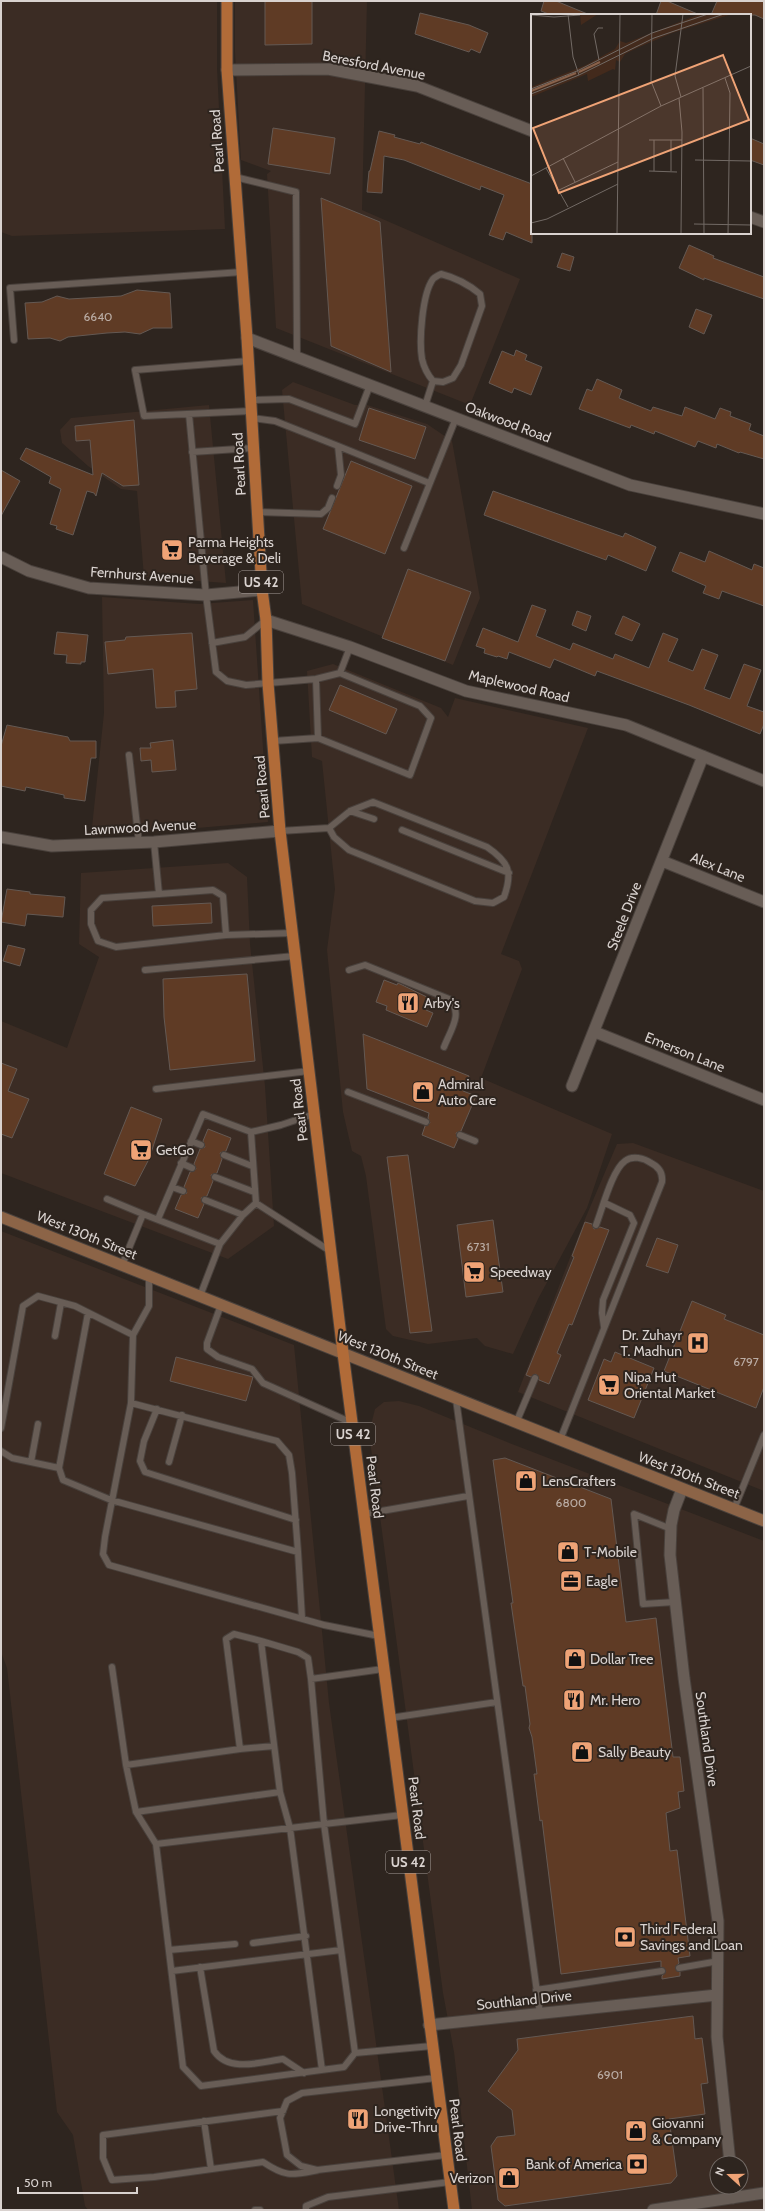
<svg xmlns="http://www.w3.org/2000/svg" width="765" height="2211" font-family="Cabin,sans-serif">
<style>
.built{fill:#3b2c24;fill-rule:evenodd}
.building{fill:#5f3b25;stroke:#645953}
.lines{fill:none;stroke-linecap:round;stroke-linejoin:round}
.service-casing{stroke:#49413c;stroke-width:8}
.minor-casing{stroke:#49413c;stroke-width:13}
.secondary-casing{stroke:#49413c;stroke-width:13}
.primary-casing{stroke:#49413c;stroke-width:13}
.service{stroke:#685d56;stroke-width:6}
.minor{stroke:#685d56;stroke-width:11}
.secondary{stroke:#8c6447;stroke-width:11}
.primary{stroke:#b16b38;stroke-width:11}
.labels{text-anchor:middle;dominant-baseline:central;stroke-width:4;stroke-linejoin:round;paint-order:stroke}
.number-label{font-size:12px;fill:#baaca4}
.shield{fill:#2e251f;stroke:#a69e9a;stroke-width:1}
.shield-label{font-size:13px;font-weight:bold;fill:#d9d2cf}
.street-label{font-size:14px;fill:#d9d2cf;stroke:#2e251f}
.poi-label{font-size:14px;fill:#d9d2cf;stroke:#2e251f;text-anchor:start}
.inset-river{fill:none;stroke:#89624b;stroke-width:2}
.inset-road{fill:none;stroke:#726a65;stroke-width:1}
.view{fill:#efa376;fill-opacity:0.15;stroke:#efa376;stroke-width:2}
.inset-edge{fill:none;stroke:#d9d2cf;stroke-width:2}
</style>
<rect width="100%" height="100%" fill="#2e251f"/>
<path class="built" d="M 1,1 L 217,1 L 217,68 L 225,229 L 12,236 L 1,232 Z
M 235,1 L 367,1 L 362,210 L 520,279 L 470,405 L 276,328 L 267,174 L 271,171 L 241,160 L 235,52 Z
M 293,382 L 355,405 L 367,405 L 427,424 L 452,441 L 480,598 L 453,665 L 302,604 L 282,390 Z
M 209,405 L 226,583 L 144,577 L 137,491 L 121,489 L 88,466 L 62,443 L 60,430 L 71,418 Z
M 102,597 L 199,604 L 253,600 L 268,822 L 91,837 L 104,713 Z
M 333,664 L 441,708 L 448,717 L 455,698 L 588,728 L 501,954 L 519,961 L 522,969 L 481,1078 L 612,1134 L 587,1208 L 538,1299 L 513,1354 L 485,1346 L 477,1338 L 428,1344 L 393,1336 L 386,1329 L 366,1176 L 361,1156 L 352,1151 L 343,1112 L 327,950 L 335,889 L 322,761 L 312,757 L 307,671 Z
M 228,863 L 247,877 L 250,944 L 265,1086 L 274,1226 L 228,1259 L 1,1173 L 1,1021 L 67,1048 L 99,957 L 79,944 L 81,873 Z
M 633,1143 L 764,1191 L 764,1491 L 518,1392 L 585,1219 L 617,1144 Z
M 1,1231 L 294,1345 L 329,1703 L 399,2210 L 88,2210 L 85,2206 L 73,2135 L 57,2112 L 7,1668 L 1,1652 Z
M 399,1401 L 419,1406 L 507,1442 L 764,1541 L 764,2210 L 472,2210 L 454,2052 L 443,1993 L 369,1433 L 375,1409 L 384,1402 ZM 717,2163 L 741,2163 L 741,2187 L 717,2187 Z"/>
<path class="building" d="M 265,1 L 312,1 L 312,44 L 265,45 Z
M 544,1 L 556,1 L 590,15 L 551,15 L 541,11 Z
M 661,1 L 667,1 L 700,15 L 656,15 Z
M 717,1 L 764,1 L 764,19 L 755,15 L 711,15 Z
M 420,13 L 469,25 L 488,33 L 480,53 L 471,49 L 469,52 L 415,34 Z
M 273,128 L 335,138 L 330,174 L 268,164 Z
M 379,131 L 395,135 L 394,137 L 420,144 L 421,142 L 532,184 L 532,243 L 506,232 L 503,240 L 489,235 L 504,195 L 481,186 L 480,190 L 404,160 L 384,156 L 382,193 L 367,192 L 369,171 L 370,171 Z
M 750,138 L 764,144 L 764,165 L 750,160 Z
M 321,198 L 380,222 L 391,372 L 331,346 Z
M 689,245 L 714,256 L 713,258 L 764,277 L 764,299 L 704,278 L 704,280 L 679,268 Z
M 562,253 L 574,257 L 570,271 L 557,267 Z
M 137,290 L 170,293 L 172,328 L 153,328 L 140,334 L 125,332 L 107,333 L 68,337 L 60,341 L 50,338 L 28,339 L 25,303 L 42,302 L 57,296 L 69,299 L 121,296 Z
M 696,309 L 712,315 L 704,334 L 689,327 Z
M 516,350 L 527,355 L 525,360 L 542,367 L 531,395 L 514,388 L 512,393 L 489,383 L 502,351 L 514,356 Z
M 597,379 L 622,390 L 619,398 L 651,411 L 653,407 L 682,416 L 685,407 L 715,419 L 720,408 L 731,412 L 730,416 L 751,424 L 749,430 L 764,436 L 764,459 L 740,452 L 739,453 L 717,444 L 716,448 L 698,441 L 695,447 L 655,431 L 654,434 L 631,425 L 630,428 L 579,409 L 587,389 L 592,391 Z
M 369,408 L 426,427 L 415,459 L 359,440 Z
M 134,420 L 139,485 L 123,486 L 102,473 L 96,496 L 94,493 L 87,491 L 73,535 L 56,529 L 57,526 L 50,524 L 61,489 L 49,483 L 51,477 L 20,459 L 26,448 L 93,475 L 90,440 L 76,441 L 75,426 Z
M 351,461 L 412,486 L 385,554 L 323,529 Z
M 1,470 L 20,481 L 1,516 Z
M 493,491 L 623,537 L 625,533 L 656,547 L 646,571 L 608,555 L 606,560 L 484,515 Z
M 709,551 L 752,570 L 754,564 L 764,568 L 764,606 L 722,591 L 719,599 L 703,593 L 706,586 L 672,571 L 680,552 L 705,562 Z
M 408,569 L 471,592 L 445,661 L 382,638 Z
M 532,605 L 546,610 L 536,636 L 570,650 L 573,643 L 613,659 L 615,654 L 649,668 L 663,633 L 678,639 L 668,661 L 693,671 L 702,649 L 718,655 L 704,689 L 730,699 L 744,664 L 761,670 L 747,706 L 764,712 L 764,724 L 760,734 L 689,705 L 597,671 L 595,676 L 554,659 L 550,668 L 509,652 L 507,659 L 498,656 L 497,657 L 484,653 L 485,649 L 476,646 L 483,628 L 518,642 Z
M 577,611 L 591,616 L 586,631 L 572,625 Z
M 623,616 L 640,624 L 632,641 L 615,634 Z
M 57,632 L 88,635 L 85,662 L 81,662 L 81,664 L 66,663 L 67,655 L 54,654 Z
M 192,633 L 197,689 L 175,691 L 176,707 L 156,708 L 153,669 L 108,674 L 105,642 L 125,640 L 126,637 Z
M 340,685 L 397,709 L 386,734 L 329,710 Z
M 7,725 L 68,737 L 70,741 L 96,741 L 96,758 L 91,758 L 85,801 L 64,798 L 64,795 L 26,787 L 25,791 L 1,786 L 1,746 Z
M 173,740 L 176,770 L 152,772 L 151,760 L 141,761 L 140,748 L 151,748 L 150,743 Z
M 7,889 L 30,892 L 30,894 L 65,897 L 63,917 L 27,914 L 25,926 L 1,922 Z
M 211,903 L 212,923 L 153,926 L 152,906 Z
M 8,945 L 25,949 L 20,966 L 3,961 Z
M 247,974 L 255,1061 L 170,1070 L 164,1017 L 163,979 Z
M 384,980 L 397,985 L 398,983 L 431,999 L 426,1010 L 433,1013 L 427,1027 L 386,1010 L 387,1006 L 376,1002 Z
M 363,1034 L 469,1076 L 463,1091 L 476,1096 L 461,1131 L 456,1133 L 458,1139 L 454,1148 L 422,1135 L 425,1126 L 430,1123 L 428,1118 L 429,1113 L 367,1089 Z
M 1,1063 L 17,1069 L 8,1091 L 29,1099 L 12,1138 L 1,1134 Z
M 131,1107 L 162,1119 L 149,1159 L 135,1186 L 104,1174 Z
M 208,1129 L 231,1138 L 226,1151 L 220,1153 L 222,1159 L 217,1173 L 211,1175 L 213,1181 L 207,1196 L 201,1198 L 204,1204 L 198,1218 L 175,1209 L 181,1195 L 187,1193 L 184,1187 L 190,1172 L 196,1169 L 194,1164 L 200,1149 L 205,1147 L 203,1141 Z
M 408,1155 L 432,1331 L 410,1333 L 387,1157 Z
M 493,1220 L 503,1292 L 466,1297 L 457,1225 Z
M 585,1222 L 592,1224 L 594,1229 L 600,1227 L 609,1230 L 572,1325 L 569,1324 L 557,1353 L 561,1355 L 549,1384 L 539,1380 L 536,1374 L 531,1377 L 526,1375 L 574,1257 L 572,1256 Z
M 657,1238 L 678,1245 L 668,1273 L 646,1266 Z
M 692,1301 L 726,1315 L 724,1319 L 764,1335 L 764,1387 L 756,1408 L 664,1371 Z
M 615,1352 L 654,1368 L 634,1418 L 588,1400 L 604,1359 L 611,1362 Z
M 176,1357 L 253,1377 L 246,1401 L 170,1381 Z
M 505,1458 L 611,1499 L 626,1622 L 656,1618 L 673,1757 L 680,1757 L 684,1791 L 678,1792 L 680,1808 L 666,1813 L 670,1851 L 677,1850 L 690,1956 L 678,1958 L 679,1963 L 675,1968 L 680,1972 L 680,1976 L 662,1979 L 662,1976 L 666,1971 L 661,1967 L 661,1961 L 561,1974 L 542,1820 L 540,1821 L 534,1774 L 537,1774 L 532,1737 L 529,1728 L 530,1724 L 525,1686 L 523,1686 L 511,1603 L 513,1603 L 493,1460 Z
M 693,2016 L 695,2039 L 702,2038 L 708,2083 L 701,2084 L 705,2114 L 669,2119 L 677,2176 L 671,2183 L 505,2206 L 498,2200 L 491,2146 L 497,2137 L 515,2135 L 512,2110 L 488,2091 L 518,2050 L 517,2039 Z"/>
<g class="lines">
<g class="service-casing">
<path id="service" d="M 235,177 L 296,192 L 297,357
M 441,274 C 457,278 468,284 480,294 L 482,306 L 461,365 L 453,378 L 443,382 L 433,381 C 427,374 424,368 422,359 C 419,341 422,294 433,279 C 435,277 439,275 441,274 Z
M 14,340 L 10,288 L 242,272
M 249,361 L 135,370 L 144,416 L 251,411
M 251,400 L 289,399 L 355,424 L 370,385
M 425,406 L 433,381
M 189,414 L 206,595 L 216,672 L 227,681 L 246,685 L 316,679 L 340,673 L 420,706 L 431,718 L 410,775 L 318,738 L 273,741
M 252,418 L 275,421 L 338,446 L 341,475 L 337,486
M 338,446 L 429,483
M 192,452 L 253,448
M 257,512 L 321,514 L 328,508 L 332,498
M 404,548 L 456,418
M 212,643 L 245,637 L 266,620
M 340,673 L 350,647
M 316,679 L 318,738
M 129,755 L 139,843
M 350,811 L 374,819
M 402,830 L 509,873
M 280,831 L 329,828 L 350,811 L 373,802 L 487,847 C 509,862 513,872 504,897 L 493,903 L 475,901 L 349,850 L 334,837 L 329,828
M 154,842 L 159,894 L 213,890 L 223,896 L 226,935 L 293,933
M 159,894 L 102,898 L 91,910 L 91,924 L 98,941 L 116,947 L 226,935
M 145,970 L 295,956
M 349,970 L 365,965 L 449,999 C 464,1013 450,1031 444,1047
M 156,1089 L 309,1071
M 348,1092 L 426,1122
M 314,1114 L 281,1125 L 251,1132 L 256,1203 L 330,1251
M 460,1135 L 475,1141
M 191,1141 L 201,1145
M 224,1155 L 252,1166
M 181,1163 L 192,1168
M 215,1177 L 254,1192
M 172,1187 L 183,1191
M 107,1199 L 143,1214
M 205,1200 L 243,1215
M 158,1219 L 203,1114 L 251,1132
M 220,1244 L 243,1215 L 256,1203
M 122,1265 L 143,1214 L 220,1244 L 200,1296
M 149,1276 L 149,1306 L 133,1335 L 131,1403 L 105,1537 L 103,1554 L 109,1565 L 324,1625 L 379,1636
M 221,1305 L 207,1343 L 207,1349 L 218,1357 L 252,1369 L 263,1383 L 352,1423
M 88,1313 L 59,1468 L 63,1480 L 111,1500 L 298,1552 L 302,1618
M 604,1327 L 602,1313 L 603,1300 L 634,1223 L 630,1215 L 605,1203
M 55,1336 L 61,1303
M 456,1399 L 540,2014
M 131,1403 L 277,1441 L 289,1455 L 292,1473 L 298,1552
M 157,1409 L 144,1441 L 140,1461 L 145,1472 L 296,1520
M 516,1423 L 535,1378
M 1,1428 L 23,1306 L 38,1296 L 75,1306 L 133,1335
M 560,1440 L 662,1182 C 663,1173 659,1167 651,1163 C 644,1158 632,1155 625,1161 C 612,1170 602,1210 596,1225
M 1,1451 L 12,1458 L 59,1468
M 31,1462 L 38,1424
M 169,1462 L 182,1415
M 734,1509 L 764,1435
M 364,1514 L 468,1496
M 671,1529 L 634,1514 L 643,1604 L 675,1602
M 261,1641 L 298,1652 L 308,1658 L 311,1679
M 112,1667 L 126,1765
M 390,1718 L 497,1702
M 240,1749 L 274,1746
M 280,1792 L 136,1812 L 126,1765 L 240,1749 L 226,1639 L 234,1634 L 261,1641 L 280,1792 L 290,1828 L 322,2070
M 136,1812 L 156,1844
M 402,1815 L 324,1824 L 355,2053 L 432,2046
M 253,1943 L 306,1936
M 169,1950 L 235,1944
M 200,1967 L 214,2051 C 229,2073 261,2062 283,2059 L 304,2073
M 679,1968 L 719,1961
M 172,1971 L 341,1950
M 536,1990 L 662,1971
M 355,2053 L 344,2067 L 201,2086 L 183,2067 L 156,1844 L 324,1824 L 311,1679 L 383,1669
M 436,2078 L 302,2093 L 287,2101 L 280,2118 L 287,2155 L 301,2166 L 317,2170 L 446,2155
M 283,2111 L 103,2135 L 103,2158 L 112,2180 L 154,2177 L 263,2162 C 287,2178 292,2175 319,2170
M 204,2121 L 211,2169
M 255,2210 L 260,2210
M 306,2210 L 306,2206 L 328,2197 L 450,2182"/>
</g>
<g class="minor-casing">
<path id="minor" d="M 227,70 L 328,69 L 417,86 L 532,131
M 750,217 L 764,222
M 247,338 L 630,485 L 764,514
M 1,557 L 29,571 L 89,588 L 206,595 L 262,590
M 266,620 L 350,647 L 466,691 L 626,725 L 764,781
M 1,837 L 52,846 L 154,842 L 280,831
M 662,861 L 764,902
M 595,1032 L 764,1100
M 572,1086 L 703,756
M 682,1489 L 674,1510 L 671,1525 L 670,1555 L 684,1678 L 718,1921 L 717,2037 L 730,2163
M 429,2025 L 717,1995
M 732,2187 L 733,2198
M 653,2210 L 764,2193"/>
</g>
<g class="secondary-casing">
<path id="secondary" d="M 1,1217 L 764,1521"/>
</g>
<g class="primary-casing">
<path id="primary" d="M 227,1 L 227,70 L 247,338 L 262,590 L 266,620 L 268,683 L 280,831 L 343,1353 L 454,2210"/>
</g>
<use href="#service" class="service"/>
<use href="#minor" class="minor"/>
<use href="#secondary" class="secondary"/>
<use href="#primary" class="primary"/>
</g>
<defs>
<g id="supermarket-square" transform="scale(1.15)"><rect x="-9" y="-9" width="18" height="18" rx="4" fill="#efa376" stroke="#2e251f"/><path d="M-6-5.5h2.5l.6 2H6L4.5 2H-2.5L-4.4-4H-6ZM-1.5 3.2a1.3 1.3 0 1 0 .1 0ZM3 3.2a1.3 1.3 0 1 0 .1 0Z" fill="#111"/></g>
<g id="restaurant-square" transform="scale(1.15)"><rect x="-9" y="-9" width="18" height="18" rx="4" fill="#efa376" stroke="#2e251f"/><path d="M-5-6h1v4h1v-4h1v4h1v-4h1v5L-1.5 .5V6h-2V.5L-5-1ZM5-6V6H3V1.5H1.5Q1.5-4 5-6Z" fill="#111"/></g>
<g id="shop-square" transform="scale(1.15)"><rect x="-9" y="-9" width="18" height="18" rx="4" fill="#efa376" stroke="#2e251f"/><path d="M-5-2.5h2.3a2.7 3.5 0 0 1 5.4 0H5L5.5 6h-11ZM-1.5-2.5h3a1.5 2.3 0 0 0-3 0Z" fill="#111"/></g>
<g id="hospital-square" transform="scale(1.15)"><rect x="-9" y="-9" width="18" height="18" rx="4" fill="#efa376" stroke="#2e251f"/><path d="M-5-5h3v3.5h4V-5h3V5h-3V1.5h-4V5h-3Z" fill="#111"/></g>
<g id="office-square" transform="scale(1.15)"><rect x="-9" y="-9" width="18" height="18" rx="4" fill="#efa376" stroke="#2e251f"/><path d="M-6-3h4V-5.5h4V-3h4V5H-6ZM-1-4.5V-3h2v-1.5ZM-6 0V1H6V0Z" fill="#111"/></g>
<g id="bank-square" transform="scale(1.15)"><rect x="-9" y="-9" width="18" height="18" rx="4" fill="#efa376" stroke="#2e251f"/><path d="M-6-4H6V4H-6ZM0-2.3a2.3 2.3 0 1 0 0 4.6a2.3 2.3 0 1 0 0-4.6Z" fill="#111"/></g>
</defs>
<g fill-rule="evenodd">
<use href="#supermarket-square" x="172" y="550"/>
<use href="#restaurant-square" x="408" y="1003"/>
<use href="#shop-square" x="423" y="1092"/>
<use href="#supermarket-square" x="141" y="1150"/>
<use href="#supermarket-square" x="474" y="1272"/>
<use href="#hospital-square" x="698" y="1343"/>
<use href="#supermarket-square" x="609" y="1385"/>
<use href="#shop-square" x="526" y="1481"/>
<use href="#shop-square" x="568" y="1552"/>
<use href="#office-square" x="571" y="1581"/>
<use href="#shop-square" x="575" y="1659"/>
<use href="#restaurant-square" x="574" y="1700"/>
<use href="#shop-square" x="582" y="1752"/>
<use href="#bank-square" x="625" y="1937"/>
<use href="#restaurant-square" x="358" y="2119"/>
<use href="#shop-square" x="636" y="2131"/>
<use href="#bank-square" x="637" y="2164"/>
<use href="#shop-square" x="509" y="2178"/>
</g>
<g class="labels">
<g class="number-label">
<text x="98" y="316">6640</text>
<text x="478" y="1246">6731</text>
<text x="746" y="1361">6797</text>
<text x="571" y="1502">6800</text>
<text x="610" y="2074">6901</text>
</g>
<g class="shield">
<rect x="239" y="571" width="44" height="22" rx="3"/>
<rect x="331" y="1423" width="44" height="22" rx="3"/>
<rect x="386" y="1851" width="44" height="22" rx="3"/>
</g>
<g class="shield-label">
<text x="261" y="582">US 42</text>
<text x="353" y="1434">US 42</text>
<text x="408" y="1862">US 42</text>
</g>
<g class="street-label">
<text transform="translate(374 65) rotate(11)">Beresford Avenue</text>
<text transform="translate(217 141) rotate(-94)">Pearl Road</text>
<text transform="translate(508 422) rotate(21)">Oakwood Road</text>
<text transform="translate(239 464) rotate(-93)">Pearl Road</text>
<text transform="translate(142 575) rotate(4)">Fernhurst Avenue</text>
<text transform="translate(519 686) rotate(13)">Maplewood Road</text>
<text transform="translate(262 787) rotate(-95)">Pearl Road</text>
<text transform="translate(140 827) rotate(-3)">Lawnwood Avenue</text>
<text transform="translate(718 867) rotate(22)">Alex Lane</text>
<text transform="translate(624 916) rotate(-69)">Steele Drive</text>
<text transform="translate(685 1052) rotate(22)">Emerson Lane</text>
<text transform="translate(299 1110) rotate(-97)">Pearl Road</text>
<text transform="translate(87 1235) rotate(22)">West 130th Street</text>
<text transform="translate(388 1355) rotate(22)">West 130th Street</text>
<text transform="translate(689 1475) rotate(21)">West 130th Street</text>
<text transform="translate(375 1487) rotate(83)">Pearl Road</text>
<text transform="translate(707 1739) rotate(82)">Southland Drive</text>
<text transform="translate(417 1808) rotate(83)">Pearl Road</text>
<text transform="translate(524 2000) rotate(-6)">Southland Drive</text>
<text transform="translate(458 2130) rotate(83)">Pearl Road</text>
</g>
<g class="poi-label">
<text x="188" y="542">Parma Heights<tspan x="188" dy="16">Beverage &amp; Deli</tspan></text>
<text x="424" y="1003">Arby's</text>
<text x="438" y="1084">Admiral<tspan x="438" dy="16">Auto Care</tspan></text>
<text x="156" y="1150">GetGo</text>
<text x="490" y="1272">Speedway</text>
<text x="682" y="1335" text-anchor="end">Dr. Zuhayr<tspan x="682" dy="16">T. Madhun</tspan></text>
<text x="624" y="1377">Nipa Hut<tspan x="624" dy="16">Oriental Market</tspan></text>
<text x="542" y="1481">LensCrafters</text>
<text x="584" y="1552">T-Mobile</text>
<text x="586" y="1581">Eagle</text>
<text x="590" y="1659">Dollar Tree</text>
<text x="590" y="1700">Mr. Hero</text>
<text x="598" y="1752">Sally Beauty</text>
<text x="640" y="1929">Third Federal<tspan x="640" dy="16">Savings and Loan</tspan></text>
<text x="374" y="2111">Longetivity<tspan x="374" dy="16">Drive-Thru</tspan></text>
<text x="652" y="2123">Giovanni<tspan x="652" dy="16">&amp; Company</tspan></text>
<text x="622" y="2164" text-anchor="end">Bank of America</text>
<text x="494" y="2178" text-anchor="end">Verizon</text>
</g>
</g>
<g transform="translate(531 14)">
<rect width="220" height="220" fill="#2e251f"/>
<path d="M 49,0 L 67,0 L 50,11 ZM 169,0 L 201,0 L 141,19 L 106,34 L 94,40 L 89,48 L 85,46 L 84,56 L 82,55 L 57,67 L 56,60 L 0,83 L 0,73 L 55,51 L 84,35 L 89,27 L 95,29 Z" fill="#432a1c"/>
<path class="inset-river" d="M 48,58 L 69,48M 0,77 L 45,59"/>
<path class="inset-road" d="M 37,0 L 42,43 L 48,61M 121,0 L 120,67 L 130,92M 0,1 L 23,3 L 49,1M 68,46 L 63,20 L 67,14 L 72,14M 194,64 L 199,79 L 197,220M 172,74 L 173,220M 0,75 L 46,57 L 121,19 L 177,0M 0,80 L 48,61 L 123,24 L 193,0M 150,83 L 144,62 L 152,0M 148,84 L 151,118 L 150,220M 118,126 L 151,126M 32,144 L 44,168M 164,146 L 220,147M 15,154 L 37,193M 118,157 L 146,158M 123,157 L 123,126M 140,157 L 140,126M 0,162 L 130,92 L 220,52M 28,176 L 87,148M 0,209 L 16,205 L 87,170M 163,210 L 220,211M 86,220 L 89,0"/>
<path class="view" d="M 192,41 L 218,106 L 28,179 L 2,114 Z"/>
<rect width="220" height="220" class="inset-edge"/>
</g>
<rect width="765" height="2211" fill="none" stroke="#d9d2cf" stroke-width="4"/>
<g transform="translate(729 2175) rotate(291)"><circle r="19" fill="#2e251f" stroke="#726a65"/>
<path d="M0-3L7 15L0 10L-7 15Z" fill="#efa376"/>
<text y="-6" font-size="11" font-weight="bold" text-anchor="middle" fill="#d9d2cf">N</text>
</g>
<path d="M18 2187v6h119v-6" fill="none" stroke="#d9d2cf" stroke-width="2"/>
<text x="24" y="2187" font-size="12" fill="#d9d2cf" stroke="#2e251f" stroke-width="3" paint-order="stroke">50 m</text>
</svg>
